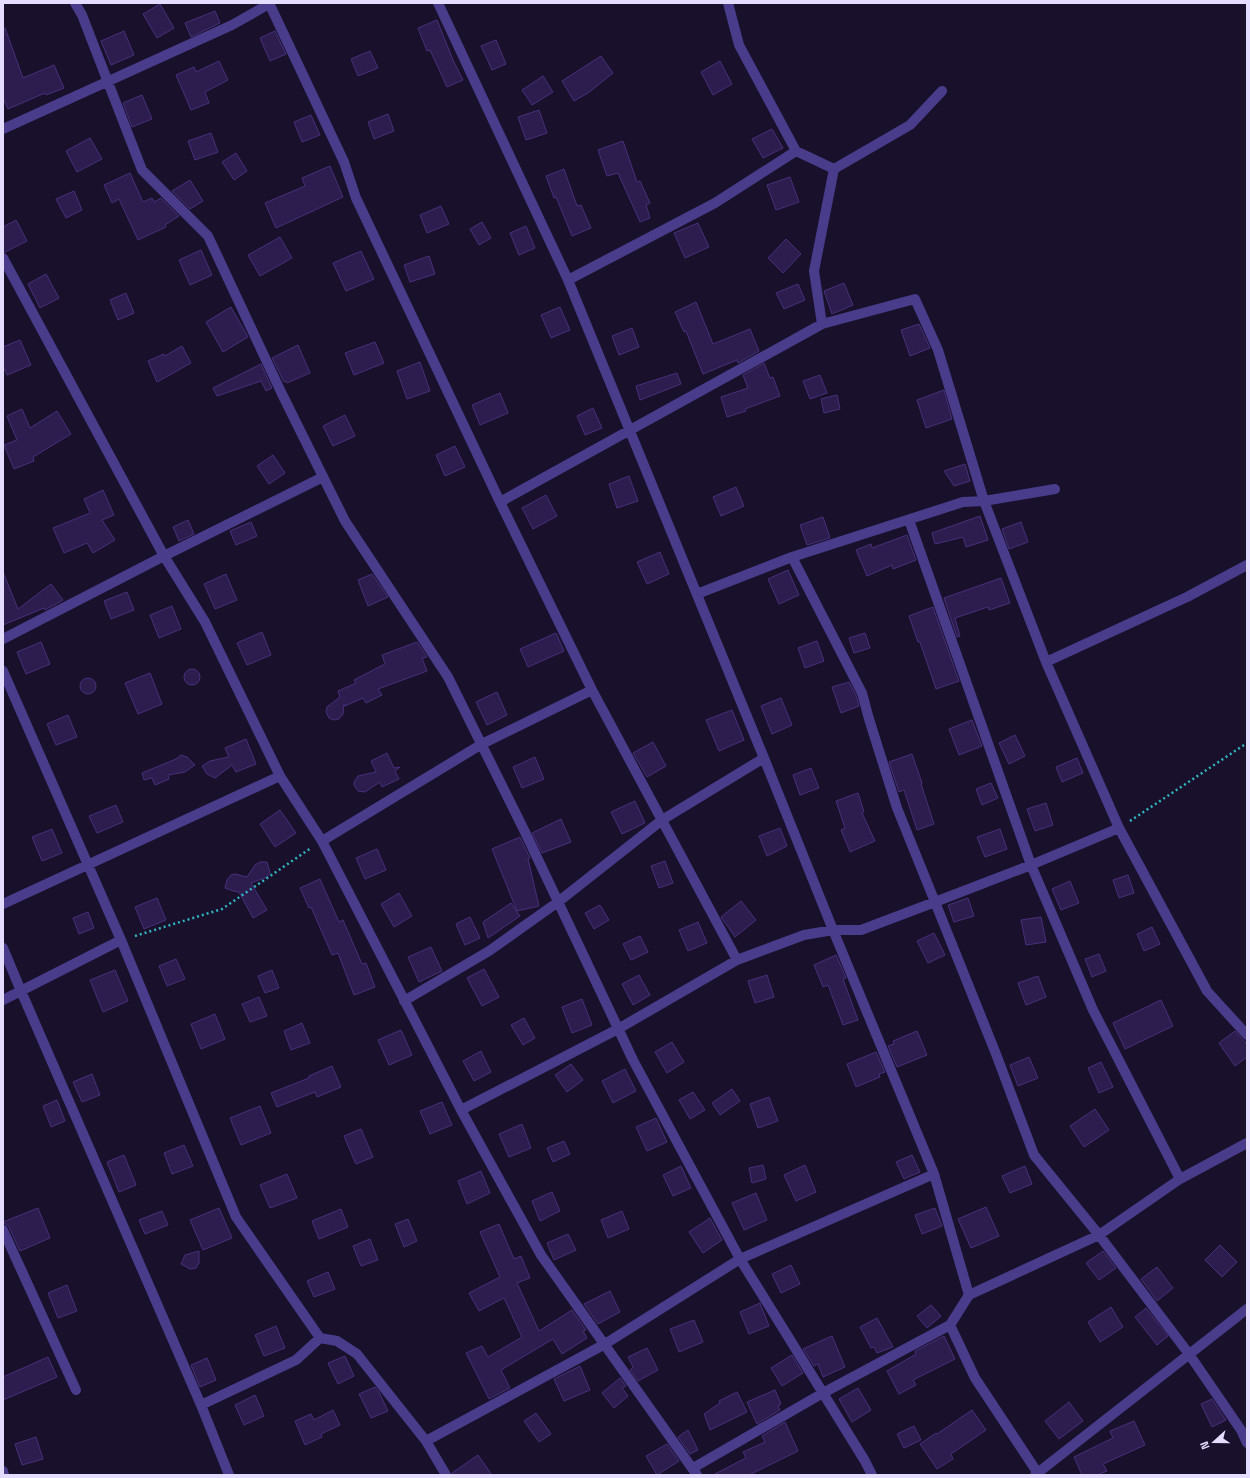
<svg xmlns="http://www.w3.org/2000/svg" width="1250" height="1478" font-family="'Space Grotesk',sans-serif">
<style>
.building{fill:#2d1d4e;stroke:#472f7a}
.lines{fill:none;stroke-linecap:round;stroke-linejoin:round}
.path{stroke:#30b6c0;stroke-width:2.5;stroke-dasharray:2 3;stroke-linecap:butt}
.minor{stroke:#493c8b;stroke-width:10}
</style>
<rect width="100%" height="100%" fill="#19112c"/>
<path class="building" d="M 160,4 L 174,28 L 157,38 L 143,14 Z
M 215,11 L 220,23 L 191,37 L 185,23 Z
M 437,20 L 453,60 L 463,80 L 447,87 L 430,50 L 427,51 L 418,28 Z
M 3,28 L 5,28 L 23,78 L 54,65 L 64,88 L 46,95 L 45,93 L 8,109 L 3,98 Z
M 124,31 L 134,55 L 111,65 L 101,41 Z
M 275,31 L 286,54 L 270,61 L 260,38 Z
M 496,40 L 506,64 L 492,70 L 481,46 Z
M 370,51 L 378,68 L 358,76 L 351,59 Z
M 601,56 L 613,73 L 588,93 L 574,101 L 562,81 Z
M 219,61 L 228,80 L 205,92 L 209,103 L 191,110 L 176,75 L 194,67 L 196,72 Z
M 720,61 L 732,84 L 713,95 L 701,72 Z
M 543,76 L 553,92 L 532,105 L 522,90 Z
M 142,95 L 152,119 L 132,127 L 123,103 Z
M 539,110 L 547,133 L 526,140 L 518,117 Z
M 388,114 L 394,131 L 374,139 L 368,122 Z
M 311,115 L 320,135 L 302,142 L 294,122 Z
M 772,129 L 783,148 L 763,158 L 752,139 Z
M 211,133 L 218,152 L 195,160 L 188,141 Z
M 90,138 L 102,159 L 77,172 L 66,151 Z
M 623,141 L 637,182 L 640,181 L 650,203 L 646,205 L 650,218 L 640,222 L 618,173 L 607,176 L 598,150 Z
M 236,153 L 247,171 L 234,180 L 222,162 Z
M 330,166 L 343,197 L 276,228 L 265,203 L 305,186 L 302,178 Z
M 564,169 L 577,206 L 581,205 L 591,228 L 572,236 L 556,197 L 554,198 L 546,176 Z
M 130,173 L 143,202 L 152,198 L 154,202 L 161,198 L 179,216 L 165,225 L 166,227 L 138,240 L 119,199 L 112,203 L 104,185 Z
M 790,177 L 799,202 L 776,210 L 767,185 Z
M 190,180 L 203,201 L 190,209 L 172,191 Z
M 74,191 L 82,210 L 66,218 L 56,199 Z
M 441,206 L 449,224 L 427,233 L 420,215 Z
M 16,220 L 27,241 L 5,252 L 3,252 L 3,227 Z
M 482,222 L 491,238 L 479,245 L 470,229 Z
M 698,223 L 709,247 L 685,258 L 674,233 Z
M 526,226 L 535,248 L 519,255 L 510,233 Z
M 280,237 L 292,258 L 260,276 L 248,255 Z
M 786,239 L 801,254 L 783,273 L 768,258 Z
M 201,250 L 212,275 L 190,285 L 179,260 Z
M 361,251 L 374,279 L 346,291 L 333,263 Z
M 429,256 L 435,274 L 410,282 L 404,265 Z
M 46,274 L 59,298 L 40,308 L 28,284 Z
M 844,283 L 853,305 L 832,314 L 824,291 Z
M 798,284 L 805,300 L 784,309 L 776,293 Z
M 126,293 L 134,313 L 118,320 L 110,300 Z
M 696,302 L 713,344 L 750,329 L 759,351 L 738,363 L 737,360 L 703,374 L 686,331 L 684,332 L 675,312 Z
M 231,307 L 248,337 L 223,352 L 206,322 Z
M 560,307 L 570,330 L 551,338 L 541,315 Z
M 919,324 L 930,348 L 910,356 L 901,330 Z
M 632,328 L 639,347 L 619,355 L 612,336 Z
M 20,340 L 31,365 L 7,375 L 3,366 L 3,347 Z
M 375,342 L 384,363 L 354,375 L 345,353 Z
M 298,345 L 310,373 L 287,383 L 286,381 L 284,382 L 272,358 Z
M 182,346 L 191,363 L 157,382 L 148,361 L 164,354 L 165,356 Z
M 420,362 L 430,391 L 407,399 L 397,371 Z
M 764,363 L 770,378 L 773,377 L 780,396 L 745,409 L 746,411 L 727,417 L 721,397 L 748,388 L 743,375 Z
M 261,364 L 272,388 L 266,391 L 261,381 L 217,396 L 213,388 Z
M 677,373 L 681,384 L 640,400 L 636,386 Z
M 820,375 L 827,393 L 810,399 L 803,381 Z
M 944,390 L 952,419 L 926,428 L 917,400 Z
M 500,393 L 508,413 L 480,425 L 472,405 Z
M 837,395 L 840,409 L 824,413 L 821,399 Z
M 593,408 L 602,428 L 585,435 L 577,416 Z
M 22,409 L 30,428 L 57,411 L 71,434 L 33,457 L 34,461 L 14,469 L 4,445 L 17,440 L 7,416 Z
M 345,415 L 355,436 L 333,446 L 323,426 Z
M 455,446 L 465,467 L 445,476 L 436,455 Z
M 273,455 L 285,473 L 269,484 L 257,466 Z
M 965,464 L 970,481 L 954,486 L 944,471 Z
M 629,476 L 638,501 L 617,508 L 609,484 Z
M 736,487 L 744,506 L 721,516 L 713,497 Z
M 103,490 L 114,515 L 102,520 L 115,540 L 93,553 L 87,543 L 64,553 L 53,528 L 90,513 L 84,499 Z
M 546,495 L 557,516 L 533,529 L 522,508 Z
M 980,516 L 988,540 L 966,547 L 963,537 L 935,544 L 932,533 Z
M 823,517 L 830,538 L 807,545 L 800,525 Z
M 188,520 L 194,534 L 179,541 L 173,527 Z
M 251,522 L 257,536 L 236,545 L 230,531 Z
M 1021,522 L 1028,542 L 1009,549 L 1002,529 Z
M 907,535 L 916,560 L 893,569 L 892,565 L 867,576 L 856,550 L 871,544 L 872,548 Z
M 660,552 L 669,574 L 647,584 L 637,562 Z
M 788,570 L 799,595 L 779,604 L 768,579 Z
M 3,572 L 18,609 L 51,584 L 63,600 L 45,610 L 44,608 L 3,625 Z
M 226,574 L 237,600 L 215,609 L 204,584 Z
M 372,574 L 388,597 L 368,606 L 358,580 Z
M 1001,578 L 1010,603 L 989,610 L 988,607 L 955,618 L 960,636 L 957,637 L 944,598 Z
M 127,592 L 134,610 L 111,619 L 104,601 Z
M 172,606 L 181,629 L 159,638 L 150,615 Z
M 933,607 L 959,681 L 936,689 L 920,642 L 918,642 L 909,616 Z
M 262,632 L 271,655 L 247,665 L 237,643 Z
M 556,633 L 564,651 L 528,667 L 520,649 Z
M 865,633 L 870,648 L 854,653 L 849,638 Z
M 817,641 L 824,661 L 805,668 L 798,648 Z
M 41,642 L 50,664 L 26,674 L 17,652 Z
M 417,642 L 427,657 L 422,658 L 427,671 L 378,689 L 382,695 L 366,703 L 363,698 L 345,706 L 344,704 L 343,714 L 339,719 L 334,720 L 329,718 L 326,712 L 327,707 L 340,697 L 338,691 L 356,683 L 354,680 L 385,664 L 382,655 Z
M184 677a8 8 0 1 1 16 0a8 8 0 1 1-16 0Z
M 150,673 L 162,704 L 138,714 L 125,683 Z
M80 686a8 8 0 1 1 16 0a8 8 0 1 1-16 0Z
M 849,682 L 856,695 L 859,706 L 841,713 L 832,687 Z
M 497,692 L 507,715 L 487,725 L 476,702 Z
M 781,698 L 792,725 L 772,734 L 761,706 Z
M 732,710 L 744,740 L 719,751 L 706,720 Z
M 68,715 L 77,737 L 56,745 L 47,724 Z
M 972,720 L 982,746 L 959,755 L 949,729 Z
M 1015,735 L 1025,756 L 1009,764 L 999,743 Z
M 246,739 L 256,764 L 236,772 L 232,765 L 215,778 L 207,774 L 202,766 L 210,761 L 229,757 L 225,748 Z
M 653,742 L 666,766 L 647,777 L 633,753 Z
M 387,753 L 394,768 L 400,767 L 395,771 L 399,779 L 382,787 L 380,782 L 365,792 L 358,791 L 354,785 L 354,782 L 358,776 L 376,772 L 371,761 Z
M 912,754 L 922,783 L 921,784 L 934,824 L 917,830 L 904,790 L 899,792 L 889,762 Z
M 181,755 L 187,757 L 195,765 L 185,772 L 168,775 L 169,779 L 155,785 L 152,778 L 144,780 L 142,773 L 176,759 Z
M 535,757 L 544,779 L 522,788 L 513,767 Z
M 1077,758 L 1083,773 L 1062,782 L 1056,767 Z
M 811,768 L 819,788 L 800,795 L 793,775 Z
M 991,783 L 998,798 L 982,805 L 976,789 Z
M 858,793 L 864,812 L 862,813 L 875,841 L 850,852 L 841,830 L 845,828 L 836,801 Z
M 635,801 L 645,823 L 622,834 L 611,812 Z
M 1046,803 L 1053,825 L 1035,831 L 1027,809 Z
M 116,805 L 123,822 L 97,833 L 89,816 Z
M 280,810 L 296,833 L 275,847 L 260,824 Z
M 561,819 L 571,842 L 542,853 L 532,833 Z
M 780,828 L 787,846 L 767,856 L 759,836 Z
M 52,829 L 62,853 L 42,861 L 32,837 Z
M 1000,829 L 1007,849 L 985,857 L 977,837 Z
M 520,837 L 530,858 L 528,859 L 539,906 L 517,911 L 492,849 Z
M 377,849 L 386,870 L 365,879 L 356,858 Z
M 665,861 L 673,883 L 659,888 L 651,866 Z
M 260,862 L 267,862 L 270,873 L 267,877 L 251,883 L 267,910 L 253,918 L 239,892 L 233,891 L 225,888 L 227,880 L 231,875 L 235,874 L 247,877 L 255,865 Z
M 1128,875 L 1134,893 L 1119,898 L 1113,880 Z
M 320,879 L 339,922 L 343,920 L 362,964 L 366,963 L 375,987 L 354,995 L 338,953 L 332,955 L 311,907 L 309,908 L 300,888 Z
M 1070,881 L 1079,903 L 1061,910 L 1052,889 Z
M 399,893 L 412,916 L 394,927 L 381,904 Z
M 157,898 L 166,920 L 144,929 L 135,907 Z
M 968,898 L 974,916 L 954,922 L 948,905 Z
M 741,901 L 756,920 L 735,937 L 721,917 Z
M 511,903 L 520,916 L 488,938 L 483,922 Z
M 600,905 L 609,920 L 594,929 L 585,913 Z
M 88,912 L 94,928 L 79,934 L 73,918 Z
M 470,917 L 480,938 L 465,945 L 456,924 Z
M 1041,917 L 1046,942 L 1026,945 L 1021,920 Z
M 698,922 L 707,943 L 688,951 L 679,930 Z
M 1152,927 L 1160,944 L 1144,951 L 1137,934 Z
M 934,933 L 945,955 L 928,963 L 917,941 Z
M 640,936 L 648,952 L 631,960 L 623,944 Z
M 431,947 L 442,971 L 419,982 L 408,957 Z
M 1099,954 L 1106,971 L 1092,977 L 1085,959 Z
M 836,955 L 846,978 L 843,979 L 858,1020 L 843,1025 L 828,985 L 823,987 L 814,965 Z
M 176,959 L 185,979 L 167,986 L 159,966 Z
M 484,969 L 499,997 L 482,1006 L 467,978 Z
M 115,970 L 128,1001 L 103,1012 L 90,980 Z
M 272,970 L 279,988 L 265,993 L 258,976 Z
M 639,975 L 650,995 L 633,1005 L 622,984 Z
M 767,975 L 774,997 L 755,1003 L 748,981 Z
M 1038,976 L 1046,997 L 1026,1005 L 1018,983 Z
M 259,997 L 267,1016 L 250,1022 L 242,1004 Z
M 582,999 L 592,1025 L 572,1033 L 562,1007 Z
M 1161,1000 L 1173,1026 L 1125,1049 L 1113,1023 Z
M 215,1014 L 225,1039 L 201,1049 L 191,1024 Z
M 524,1018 L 535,1038 L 523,1045 L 511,1025 Z
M 302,1023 L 310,1043 L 291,1050 L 284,1031 Z
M 401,1030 L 412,1055 L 389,1065 L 378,1040 Z
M 917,1031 L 927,1055 L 897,1067 L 888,1046 L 894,1044 L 893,1041 Z
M 1235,1031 L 1247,1044 L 1247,1057 L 1235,1066 L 1219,1043 Z
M 672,1042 L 684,1062 L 667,1073 L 655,1052 Z
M 481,1051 L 491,1072 L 474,1081 L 463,1061 Z
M 876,1052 L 885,1072 L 879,1074 L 880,1077 L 856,1087 L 847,1064 Z
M 1029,1057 L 1038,1078 L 1018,1086 L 1010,1065 Z
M 1101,1062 L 1113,1087 L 1099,1093 L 1088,1068 Z
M 571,1064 L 583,1080 L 567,1092 L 555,1075 Z
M 332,1066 L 341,1087 L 317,1097 L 315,1092 L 277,1107 L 271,1093 L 309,1078 L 309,1076 Z
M 625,1069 L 636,1091 L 613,1103 L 602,1081 Z
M 92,1074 L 100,1095 L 82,1102 L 73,1082 Z
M 732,1089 L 740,1101 L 720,1115 L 712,1103 Z
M 693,1092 L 705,1110 L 690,1119 L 679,1100 Z
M 769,1097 L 778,1121 L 758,1128 L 750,1104 Z
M 57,1100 L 65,1121 L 51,1127 L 43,1106 Z
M 442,1102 L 452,1125 L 430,1134 L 420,1111 Z
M 260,1106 L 271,1133 L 241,1145 L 230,1118 Z
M 1095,1109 L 1109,1130 L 1084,1147 L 1070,1126 Z
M 656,1118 L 667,1142 L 647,1151 L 636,1127 Z
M 522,1124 L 531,1148 L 509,1157 L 499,1134 Z
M 361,1129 L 373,1157 L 356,1164 L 344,1136 Z
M 564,1141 L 570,1154 L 553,1162 L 547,1148 Z
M 184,1145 L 193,1166 L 172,1174 L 164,1153 Z
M 124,1155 L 136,1185 L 119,1192 L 107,1162 Z
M 912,1155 L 920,1172 L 904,1179 L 896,1162 Z
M 763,1165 L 766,1179 L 752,1183 L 749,1168 Z
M 805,1165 L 816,1192 L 796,1201 L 784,1175 Z
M 681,1166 L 691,1188 L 673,1196 L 663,1175 Z
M 1025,1166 L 1032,1184 L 1010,1193 L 1002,1176 Z
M 481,1171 L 490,1193 L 467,1204 L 458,1181 Z
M 287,1174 L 297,1198 L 270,1208 L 260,1185 Z
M 552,1192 L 560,1211 L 540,1221 L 532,1201 Z
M 756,1193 L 767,1220 L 744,1230 L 732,1203 Z
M 986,1207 L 999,1236 L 971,1248 L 958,1219 Z
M 38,1208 L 50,1238 L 20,1251 L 9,1227 L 3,1222 Z
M 219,1208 L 232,1238 L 203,1250 L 190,1220 Z
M 935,1208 L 942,1226 L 922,1234 L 915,1215 Z
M 341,1209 L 348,1227 L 319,1239 L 312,1221 Z
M 162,1211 L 168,1225 L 145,1234 L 139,1220 Z
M 622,1211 L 629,1229 L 608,1238 L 601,1220 Z
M 710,1218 L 722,1240 L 703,1253 L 689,1232 Z
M 408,1219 L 417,1241 L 404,1247 L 395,1224 Z
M 499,1224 L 514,1259 L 521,1256 L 530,1278 L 517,1283 L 539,1331 L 572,1310 L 586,1330 L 583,1331 L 587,1338 L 562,1354 L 553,1339 L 501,1370 L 510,1388 L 489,1399 L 466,1353 L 482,1346 L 488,1357 L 522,1337 L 504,1298 L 479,1311 L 469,1293 L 500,1277 L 480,1232 Z
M 568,1234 L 576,1250 L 554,1260 L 547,1243 Z
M 370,1239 L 378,1260 L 361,1266 L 353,1246 Z
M 1220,1245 L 1237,1262 L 1222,1277 L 1205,1260 Z
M 199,1251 L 199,1263 L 196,1268 L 190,1269 L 181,1264 L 185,1255 Z
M 1103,1251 L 1116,1268 L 1099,1280 L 1086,1263 Z
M 791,1265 L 800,1284 L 781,1293 L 772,1274 Z
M 1157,1267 L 1173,1288 L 1157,1301 L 1141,1279 Z
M 328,1272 L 335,1289 L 314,1297 L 307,1281 Z
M 67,1285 L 77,1311 L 58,1318 L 48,1293 Z
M 610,1291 L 620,1312 L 598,1324 L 584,1304 Z
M 760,1303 L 769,1326 L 749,1334 L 740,1312 Z
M 931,1305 L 941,1316 L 927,1328 L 917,1316 Z
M 1111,1307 L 1123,1327 L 1100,1342 L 1088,1322 Z
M 1146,1308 L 1168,1336 L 1157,1345 L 1135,1317 Z
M 877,1318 L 893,1347 L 877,1353 L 874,1347 L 871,1348 L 860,1327 Z
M 694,1320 L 703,1342 L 679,1352 L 670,1329 Z
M 276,1326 L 285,1348 L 264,1356 L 255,1335 Z
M 832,1336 L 845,1367 L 823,1377 L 818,1364 L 814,1366 L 803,1349 Z
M 944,1336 L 955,1359 L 913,1380 L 916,1385 L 899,1394 L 887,1371 L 916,1354 L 915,1351 Z
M 647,1348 L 658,1370 L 638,1381 L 630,1370 L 633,1367 L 628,1357 Z
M 792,1355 L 803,1373 L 782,1386 L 771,1368 Z
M 345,1356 L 354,1376 L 338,1384 L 328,1363 Z
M 48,1357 L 57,1377 L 3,1400 L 3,1377 Z
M 207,1358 L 216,1380 L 200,1387 L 191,1365 Z
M 580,1366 L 590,1390 L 564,1401 L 554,1379 Z
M 620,1378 L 626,1386 L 622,1388 L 628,1396 L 614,1408 L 602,1393 Z
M 375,1387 L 379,1392 L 388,1411 L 371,1418 L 359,1394 Z
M 858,1388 L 871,1410 L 852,1422 L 839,1399 Z
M 775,1390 L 781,1404 L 778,1406 L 780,1410 L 757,1424 L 747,1402 Z
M 737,1392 L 747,1412 L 710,1430 L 704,1414 L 720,1403 L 719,1401 Z
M 255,1395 L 264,1416 L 244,1425 L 235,1405 Z
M 1212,1399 L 1226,1420 L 1212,1427 L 1201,1404 Z
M 1069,1402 L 1083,1421 L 1059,1439 L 1045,1421 Z
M 333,1410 L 340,1425 L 321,1434 L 322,1437 L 305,1445 L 295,1421 L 311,1414 L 314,1420 Z
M 972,1410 L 986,1430 L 951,1454 L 953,1459 L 937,1469 L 920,1444 L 936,1433 L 937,1434 Z
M 536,1413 L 551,1434 L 539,1442 L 524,1421 Z
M 1134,1421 L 1145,1445 L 1103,1464 L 1107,1471 L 1097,1475 L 1082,1475 L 1074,1457 L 1113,1438 L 1110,1431 Z
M 785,1422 L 798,1451 L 749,1475 L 713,1475 L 746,1458 L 743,1452 L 765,1442 L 762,1436 Z
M 914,1426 L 921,1440 L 904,1448 L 897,1434 Z
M 688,1430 L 698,1450 L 690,1454 L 678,1437 Z
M 36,1437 L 43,1459 L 22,1465 L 15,1444 Z
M 667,1444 L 679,1461 L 657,1475 L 646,1456 Z
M 478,1455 L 492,1475 L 452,1475 L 452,1473 Z"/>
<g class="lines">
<path class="path" d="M 1130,821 L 1247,743
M 135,936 L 222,909 L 311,848"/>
<path class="minor" d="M 75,3 L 82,15 L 142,170 L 208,236 L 282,394 L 345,521 L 448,677 L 525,832 L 633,1060 L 740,1259 L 865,1461 L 872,1475
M 269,3 L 344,162 L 356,198 L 500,502 L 592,690 L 737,960
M 438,3 L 568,280 L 764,758 L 833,930 L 934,1174 L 969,1295
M 728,3 L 739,45 L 796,151 L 834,169
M 3,129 L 232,25 L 269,4
M 3,258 L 164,556 L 205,622 L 280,776 L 322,841 L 461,1110 L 541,1255 L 697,1475
M 568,280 L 715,203 L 796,151
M 822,324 L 814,271 L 834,169 L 910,125 L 942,91
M 500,502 L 822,324 L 915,299 L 938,350 L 984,501 L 1046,662 L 1119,828 L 1207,991 L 1247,1035
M 909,520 L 1031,865 L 1093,1010 L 1180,1179
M 792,557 L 862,693 L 869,719 L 897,808 L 935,902 L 1031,865 L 1119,828
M 697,594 L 792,557 L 963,502 L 984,501 L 1055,489
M 3,639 L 164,556 L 323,477
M 1046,662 L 1187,597 L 1247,565
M 3,671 L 121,940 L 236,1217 L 320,1338 L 337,1341 L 357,1354 L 426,1441 L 446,1475
M 322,841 L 482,744 L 592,690
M 3,904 L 280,776
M 3,948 L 21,991 L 201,1405 L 229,1475
M 3,1000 L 121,940
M 404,1001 L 489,951 L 558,902 L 662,820 L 764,758
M 461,1110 L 618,1029 L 737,960 L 804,935 L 833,930 L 861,930 L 935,902 L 996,1054 L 1034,1155 L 1099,1235 L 1189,1354 L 1241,1430 L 1247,1443
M 3,1230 L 76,1390
M 950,1325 L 975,1378 L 1039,1475
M 201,1405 L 296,1360 L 320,1338
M 426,1441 L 605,1344 L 740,1259 L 934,1174
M 693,1468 L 823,1393 L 950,1325 L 969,1295 L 1099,1235 L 1180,1179 L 1247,1143
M 3,1471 L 4,1475
M 1035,1475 L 1247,1309"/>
</g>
<rect width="1250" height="1478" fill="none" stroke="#e5ddff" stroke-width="8"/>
<g transform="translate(1214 1442) rotate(249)" stroke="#19112c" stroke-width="3" paint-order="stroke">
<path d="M0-3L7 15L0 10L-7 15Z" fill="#e5ddff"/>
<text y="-6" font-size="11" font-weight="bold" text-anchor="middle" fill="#e5ddff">N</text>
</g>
</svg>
